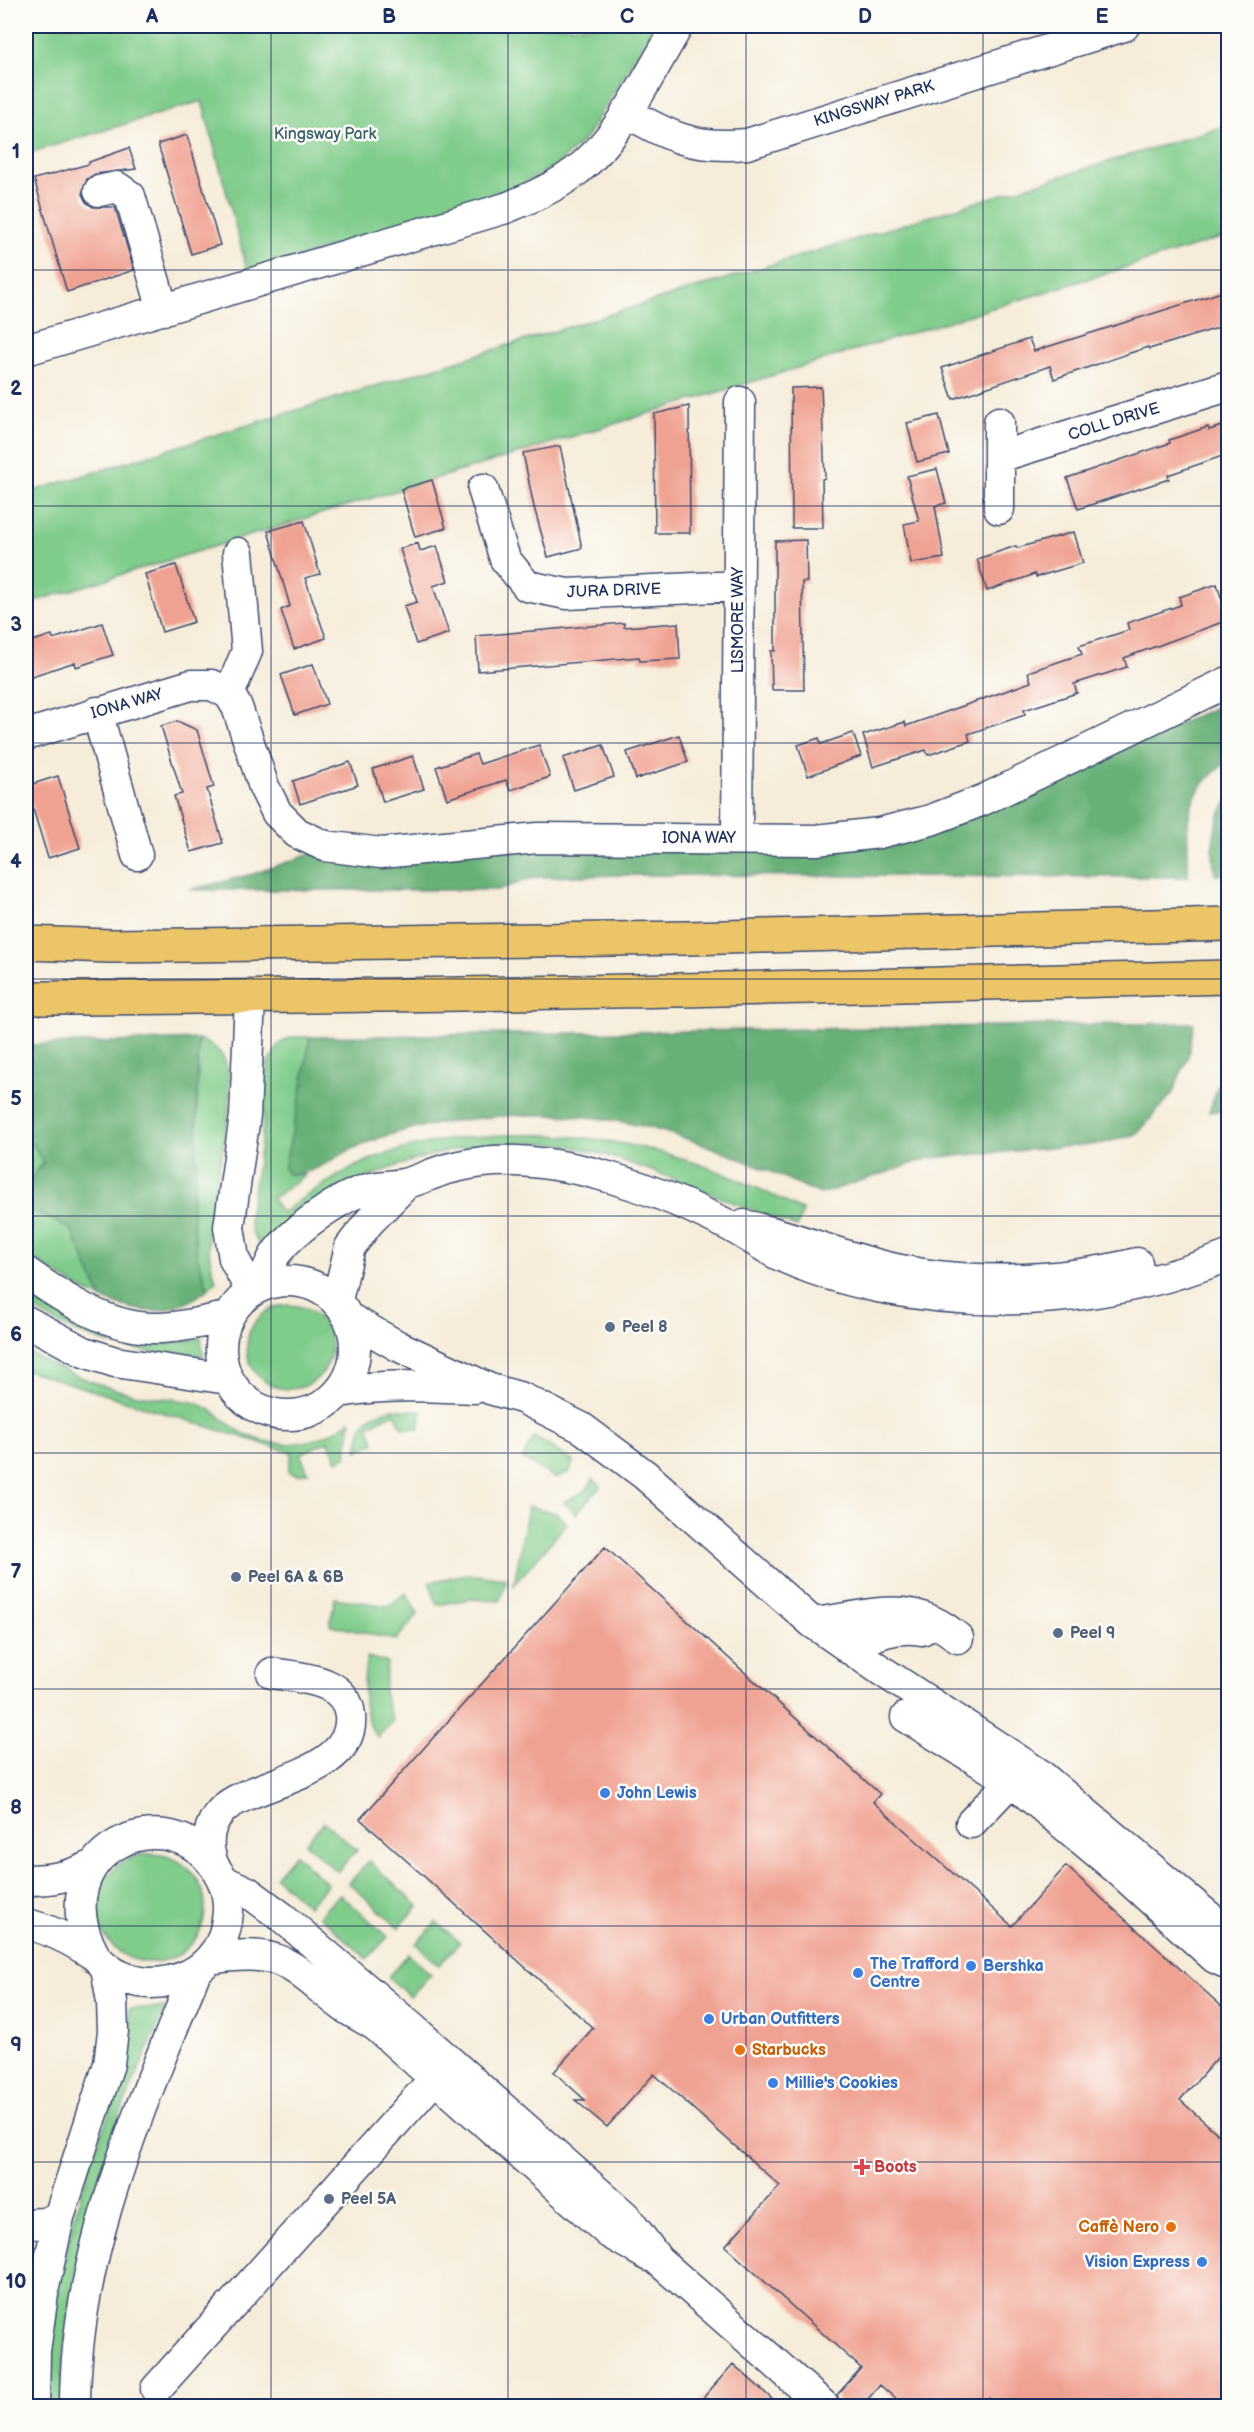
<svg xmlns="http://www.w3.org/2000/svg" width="1254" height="2432" font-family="'Balsamiq Sans',sans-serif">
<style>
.green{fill:#80cc8b;stroke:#4e7e74;stroke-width:1.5}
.forest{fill:#68b077;stroke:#42706a;stroke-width:1.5}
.building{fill:#f0a292}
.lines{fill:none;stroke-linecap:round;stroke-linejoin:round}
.minor-casing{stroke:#3c4b70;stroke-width:33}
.highway-casing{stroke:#3c4b70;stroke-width:36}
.minor{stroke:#fff;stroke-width:30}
.highway{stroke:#edc569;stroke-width:33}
.grid{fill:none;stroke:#1b2f5e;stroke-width:1.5;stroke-opacity:0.55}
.service-dot{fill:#5c6f8a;stroke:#fdfcf7;stroke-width:2}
.shop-dot{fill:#3f7fe0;stroke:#fdfcf7;stroke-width:2}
.food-dot{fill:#e8710a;stroke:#fdfcf7;stroke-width:2}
.health-dot{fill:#e0444e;stroke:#fdfcf7;stroke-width:2}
.labels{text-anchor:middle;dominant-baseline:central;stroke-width:5;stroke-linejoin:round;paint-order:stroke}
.street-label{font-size:16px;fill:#1b2f5e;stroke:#fdfcf7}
.park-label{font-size:16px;fill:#395e6c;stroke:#fdfcf7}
.service-label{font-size:16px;font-weight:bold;fill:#4e5e75;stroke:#fdfcf7;text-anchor:start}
.shop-label{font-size:16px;font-weight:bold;fill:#366cbe;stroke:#fdfcf7;text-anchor:start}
.food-label{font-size:16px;font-weight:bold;fill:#c56008;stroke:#fdfcf7;text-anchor:start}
.health-label{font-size:16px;font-weight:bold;fill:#be3a42;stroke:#fdfcf7;text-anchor:start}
.neatline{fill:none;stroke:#1b2f5e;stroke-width:2}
.grid-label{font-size:20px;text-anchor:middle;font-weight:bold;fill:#1b2f5e}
</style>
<rect width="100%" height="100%" fill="#fdfcf7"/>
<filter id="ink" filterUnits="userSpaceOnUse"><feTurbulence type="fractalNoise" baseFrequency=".0167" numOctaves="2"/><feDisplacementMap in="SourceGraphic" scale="12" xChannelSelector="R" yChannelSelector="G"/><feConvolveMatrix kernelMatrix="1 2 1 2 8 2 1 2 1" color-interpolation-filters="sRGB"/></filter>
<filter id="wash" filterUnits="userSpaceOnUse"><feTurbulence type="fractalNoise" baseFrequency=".008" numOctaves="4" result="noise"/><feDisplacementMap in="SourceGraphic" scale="24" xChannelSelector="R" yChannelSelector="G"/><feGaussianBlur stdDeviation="1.35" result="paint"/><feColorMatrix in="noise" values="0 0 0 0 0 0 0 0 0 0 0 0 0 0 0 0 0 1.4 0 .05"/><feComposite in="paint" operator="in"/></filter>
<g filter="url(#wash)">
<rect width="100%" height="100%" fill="#f6ecd9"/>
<path class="green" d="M 26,26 L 654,26 L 586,138 L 558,164 L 526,183 L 459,207 L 248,273 L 202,101 L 26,154 Z
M 1228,125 L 1228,236 L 26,604 L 26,493 Z
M 292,1037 L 310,1037 L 288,1174 L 305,1175 L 272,1199 L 282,1213 C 306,1195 331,1179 358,1165 C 398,1146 442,1139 486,1136 C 605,1128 699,1155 803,1211 L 797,1227 C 724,1201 654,1167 579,1148 C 552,1141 521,1142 493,1144 C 398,1154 336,1189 260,1246 L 251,1230 L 249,1217 L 262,1136 L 267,1066 L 280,1043 Z
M 198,1039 C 207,1043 215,1046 221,1054 C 245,1086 211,1190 208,1231 C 207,1248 211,1265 216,1281 L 208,1289 L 197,1256 L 192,1208 L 196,1171 Z
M 26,1144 L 33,1144 L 43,1163 L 26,1186 Z
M 26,1193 L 31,1210 L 71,1229 L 101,1298 L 80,1289 L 26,1254 Z
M 26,1290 C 59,1313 123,1345 164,1344 C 176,1343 189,1340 201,1337 L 203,1356 C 139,1355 79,1342 26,1304 Z
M247 1347a42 42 0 1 1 84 0a42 42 0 1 1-84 0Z
M 26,1351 C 60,1370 95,1385 133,1394 C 152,1398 173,1398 192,1402 C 211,1406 223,1421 239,1431 C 277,1452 317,1446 351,1420 L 346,1457 L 337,1461 L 328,1441 L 300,1454 L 308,1472 L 297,1475 L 288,1472 L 292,1453 L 26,1370 Z
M 393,1409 L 422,1411 L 419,1429 L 402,1428 L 395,1413 L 368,1426 L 375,1443 L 357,1451 C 362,1422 362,1416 393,1409 Z
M 534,1437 L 573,1461 L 570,1472 L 555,1478 L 522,1459 Z
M 593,1479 L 601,1486 L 576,1514 L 563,1502 L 586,1491 Z
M 528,1506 L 556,1513 L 567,1523 L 514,1585 Z
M 467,1574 L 507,1579 L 500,1601 L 470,1599 L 437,1605 L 429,1582 Z
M 406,1593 L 418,1614 L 396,1640 L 330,1625 L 335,1598 L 388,1606 Z
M 367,1657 L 387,1662 L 384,1692 L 392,1721 L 378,1737 C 359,1718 363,1681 367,1657 Z
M 324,1822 L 357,1850 L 337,1872 L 305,1843 Z
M97 1908a54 54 0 1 1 108 0a54 54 0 1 1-108 0Z
M 295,1854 L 328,1884 L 308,1906 L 275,1877 Z
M 369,1861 L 418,1906 L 399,1928 L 349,1883 Z
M 340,1894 L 388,1937 L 367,1959 L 319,1916 Z
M 436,1922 L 460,1942 L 439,1965 L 416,1944 Z
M 408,1954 L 431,1974 L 410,1997 L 388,1977 Z
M 166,2007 C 144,2059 119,2110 103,2164 C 78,2243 64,2323 60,2406 L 47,2406 C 50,2338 59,2270 78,2204 C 92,2154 114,2106 127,2056 L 130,2036 L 129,2009 Z"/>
<path class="forest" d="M 1228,702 L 1228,761 C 1178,799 1189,820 1188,877 L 624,875 L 537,877 L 497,890 L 189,890 L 253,874 L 322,850 L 822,845 L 1006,801 Z
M 1228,800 L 1228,874 L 1215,875 C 1211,846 1212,824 1228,800 Z
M 1220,1022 L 1228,1022 L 1228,1110 L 1209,1112 L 1222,1074 Z
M 1194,1023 L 1188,1057 L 1172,1094 L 1137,1134 L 1100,1144 L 930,1158 L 821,1194 C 775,1174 729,1152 681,1137 C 594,1108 500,1110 411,1129 C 391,1134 369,1141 350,1150 C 328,1161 314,1175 288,1174 L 284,1168 L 302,1089 L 310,1037 Z
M 198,1039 L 196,1171 L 192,1208 L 197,1256 L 208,1289 C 172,1318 142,1315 101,1298 L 71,1229 L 31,1210 L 26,1186 L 43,1163 L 33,1144 L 26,1144 L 26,1045 Z"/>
<g id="blocks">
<path class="building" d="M 187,135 L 220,245 L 191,254 L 158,144 Z
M 129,148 L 136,169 L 95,174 L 87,179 L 82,194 L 86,202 L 93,207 L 115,207 L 134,270 L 67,292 L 34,179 L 89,164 L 89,162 Z
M 1228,290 L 1228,325 L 1149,349 L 1148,347 L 1054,379 L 1050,366 L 953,399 L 942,368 L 1029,339 L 1034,351 Z
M 821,387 L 825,478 L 822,479 L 823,528 L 792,528 L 791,388 Z
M 689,406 L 690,533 L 655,533 L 654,414 Z
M 939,415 L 949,454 L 917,462 L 907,423 Z
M 1228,424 L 1228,454 L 1168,475 L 1169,479 L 1078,509 L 1067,478 L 1170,443 L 1169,440 L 1208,427 L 1209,430 Z
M 560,446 L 582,548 L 548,557 L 534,507 L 523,453 Z
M 937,469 L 946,503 L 935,506 L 944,558 L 911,563 L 904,524 L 919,521 L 907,476 Z
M 432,480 L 446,528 L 415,537 L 401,489 Z
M 304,521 L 320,574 L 305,578 L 326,638 L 294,649 L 281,610 L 290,606 L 268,531 Z
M 1074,532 L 1083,563 L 1036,577 L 1035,574 L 987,591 L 977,559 L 1016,546 L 1017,548 Z
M 806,540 L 807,582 L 802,582 L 804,690 L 772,690 L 771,651 L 775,651 L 775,541 Z
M 418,543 L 420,551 L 437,546 L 448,581 L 433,586 L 449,633 L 416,644 L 404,606 L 417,602 L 400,549 Z
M 176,565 L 194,622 L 162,632 L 145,574 Z
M 1217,584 L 1228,620 L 1124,658 L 1127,667 L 1074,684 L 1077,693 L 1024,710 L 1025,715 L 968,734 L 970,741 L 928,755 L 926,750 L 873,767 L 863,735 L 905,722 L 906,726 L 1031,682 L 1028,672 L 1082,654 L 1079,646 L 1129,630 L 1127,623 L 1181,605 L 1179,597 Z
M 102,623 L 113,655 L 76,667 L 75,662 L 26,678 L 26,643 L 52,635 L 53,639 Z
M 624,623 L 624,627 L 678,623 L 680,659 L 640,661 L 639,657 L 478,671 L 476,636 Z
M 313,664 L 327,704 L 295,715 L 281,675 Z
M 177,721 L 197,730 L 214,787 L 207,789 L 223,843 L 191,852 L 174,796 L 182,794 L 161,726 Z
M 853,733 L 861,756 L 808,776 L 798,745 L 819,738 L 821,744 Z
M 679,735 L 688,762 L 636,779 L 627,752 Z
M 539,745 L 550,777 L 510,790 L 506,780 L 447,799 L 436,767 L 476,754 L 480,764 Z
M 603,745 L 614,777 L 574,790 L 563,758 Z
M 413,756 L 424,789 L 383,802 L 373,769 Z
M 350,762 L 358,785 L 300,804 L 293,781 Z
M 58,776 L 80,848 L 48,858 L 26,786 Z
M 605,1547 L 880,1794 L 873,1802 L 1012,1926 L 1066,1866 L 1228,2012 L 1228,2046 L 1180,2100 L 1228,2143 L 1228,2406 L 999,2406 L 989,2398 L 981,2406 L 904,2406 L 880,2385 L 862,2406 L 841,2406 L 837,2395 L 861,2368 L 725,2246 L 780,2186 L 654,2074 L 607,2127 L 575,2100 L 585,2100 L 554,2072 L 593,2028 L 360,1819 Z
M 733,2364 L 780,2406 L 696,2406 Z"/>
</g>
</g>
<g filter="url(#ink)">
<use href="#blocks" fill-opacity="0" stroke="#3c4b70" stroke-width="1.5"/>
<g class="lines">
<g class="minor-casing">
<path id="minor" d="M 626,112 C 670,137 694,149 747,144 L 1124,26
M 99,191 L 117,187 L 130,196 L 163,310
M 26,350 L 506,208 C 530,198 554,188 575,172 C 619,140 650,72 678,26
M 999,457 L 1228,386
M 483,489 L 505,559 L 527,586 L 567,594 L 738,586
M 999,509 L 999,422
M 229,694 L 247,651 L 238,553
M 97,712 L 137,855
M 26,735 L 191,685 L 212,685 L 229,694 L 237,707 L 264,787 L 277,813 L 297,833 L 325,846 L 381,853 L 538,838 L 816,840 L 879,833 L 931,820 L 983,800 L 1228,682
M 737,838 L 740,402
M 250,998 L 245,1116 L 229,1227 L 234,1259 L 251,1291
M 744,1225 C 790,1235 833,1253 879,1265 C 958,1286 1058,1283 1137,1263
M 26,1272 C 61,1297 105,1326 150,1328 C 175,1329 202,1322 227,1317
M221 1348a67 67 0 1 1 134 0a67 67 0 1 1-134 0Z
M 261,1285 C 266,1275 270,1261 277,1252 C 295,1229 343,1194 372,1188 C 382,1186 392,1186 403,1184 C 418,1181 432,1173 447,1169 C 462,1165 479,1162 494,1161 C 568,1158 654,1188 720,1221 C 740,1230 759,1245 779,1255 C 810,1270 845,1280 878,1287 C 994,1311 1118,1300 1228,1256
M 337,1300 L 350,1247 L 369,1222 L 406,1184
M 349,1318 L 398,1346 L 490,1389 L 522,1398 L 582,1428 L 645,1475 L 813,1623 L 882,1671 L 1038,1773 L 1214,1921 L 1228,1930
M 26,1321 L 84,1352 L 115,1362 L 228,1379
M 339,1392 C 384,1384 429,1386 475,1388
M 813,1623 C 869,1617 909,1596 958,1638
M 849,1649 C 872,1635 895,1625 922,1630
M 906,1717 L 1011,1781 L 1117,1869 L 1215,1958 L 1228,1964
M 971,1823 L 1011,1781 L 1022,1764
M 212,1861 C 206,1843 208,1824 222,1810 C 251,1781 356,1776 350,1715 C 346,1678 299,1678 272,1673
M 26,1880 C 51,1880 70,1877 93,1865
M 224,1881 L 248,1892 L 282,1917 L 411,2027 L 625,2216 L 658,2260 L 824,2406
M 26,1924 C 49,1929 71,1940 92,1954 C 97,1957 100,1962 105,1966 C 130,1987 162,1987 190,1974 C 204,1967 218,1952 223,1937 C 230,1914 231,1893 218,1872 C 170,1790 37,1852 95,1956
M 210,1959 C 285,1947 288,1965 344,2007 C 354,2014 366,2019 376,2026 L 609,2233 L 649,2256
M 26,2224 L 44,2223 L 59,2217
M 156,2389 L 447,2065
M 34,2406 L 35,2351 L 44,2287 L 59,2217 L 109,2064 L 113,2031 L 112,2002 L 106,1967
M 75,2406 C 75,2251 139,2112 196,1971"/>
</g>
<g class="highway-casing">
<path id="highway" d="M 26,943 L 111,946 L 687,938 L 1228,924
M 26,998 C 427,997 828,987 1228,977"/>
</g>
<use href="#minor" class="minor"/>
<use href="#highway" class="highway"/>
</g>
</g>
<path class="grid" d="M 271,26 L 271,2406M 508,26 L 508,2406M 746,26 L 746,2406M 983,26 L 983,2406M 26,270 L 1228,270M 26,506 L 1228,506M 26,743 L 1228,743M 26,979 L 1228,979M 26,1216 L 1228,1216M 26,1453 L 1228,1453M 26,1689 L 1228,1689M 26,1926 L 1228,1926M 26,2162 L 1228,2162"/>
<g class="service-dot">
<circle cx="610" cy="1327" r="6"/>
<circle cx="236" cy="1577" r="6"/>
<circle cx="1058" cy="1633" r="6"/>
<circle cx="329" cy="2199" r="6"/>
</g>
<g class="shop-dot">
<circle cx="605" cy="1793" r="6"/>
<circle cx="971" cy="1966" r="6"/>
<circle cx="858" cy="1973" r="6"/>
<circle cx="709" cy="2019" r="6"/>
<circle cx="773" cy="2083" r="6"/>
<circle cx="1202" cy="2262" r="6"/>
</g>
<g class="food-dot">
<circle cx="740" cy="2050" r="6"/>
<circle cx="1171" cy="2227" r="6"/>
</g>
<path class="health-dot" d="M859 2158h6v6h6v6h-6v6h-6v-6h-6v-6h6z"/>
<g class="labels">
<g class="street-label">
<text transform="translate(874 104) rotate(-17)">KINGSWAY PARK</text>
<text transform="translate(1114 422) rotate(-17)">COLL DRIVE</text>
<text transform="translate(614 591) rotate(-2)">JURA DRIVE</text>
<text transform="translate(738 620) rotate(-90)">LISMORE WAY</text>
<text transform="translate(127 704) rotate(-16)">IONA WAY</text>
<text x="699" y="838">IONA WAY</text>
</g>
<g class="park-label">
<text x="325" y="134">Kingsway Park</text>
</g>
<g class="service-label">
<text x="622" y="1327">Peel 8</text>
<text x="248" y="1577">Peel 6A &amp; 6B</text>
<text x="1070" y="1633">Peel 9</text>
<text x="341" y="2199">Peel 5A</text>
</g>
<g class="shop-label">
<text x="617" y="1793">John Lewis</text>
<text x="870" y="1964">The Trafford<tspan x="870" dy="18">Centre</tspan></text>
<text x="983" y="1966">Bershka</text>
<text x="721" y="2019">Urban Outfitters</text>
<text x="785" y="2083">Millie's Cookies</text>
<text x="1190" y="2262" text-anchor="end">Vision Express</text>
</g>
<g class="food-label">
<text x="752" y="2050">Starbucks</text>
<text x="1159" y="2227" text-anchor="end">Caffè Nero</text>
</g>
<g class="health-label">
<text x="874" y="2167">Boots</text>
</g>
</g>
<rect width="1254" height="2432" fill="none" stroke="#fdfcf7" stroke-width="66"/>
<rect x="33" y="33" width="1188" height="2366" class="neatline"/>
<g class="grid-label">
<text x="152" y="23">A</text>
<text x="389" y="23">B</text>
<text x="627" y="23">C</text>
<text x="865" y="23">D</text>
<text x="1102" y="23">E</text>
<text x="16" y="158">1</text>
<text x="16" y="395">2</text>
<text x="16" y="631">3</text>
<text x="16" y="868">4</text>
<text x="16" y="1105">5</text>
<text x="16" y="1341">6</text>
<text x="16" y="1578">7</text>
<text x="16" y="1814">8</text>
<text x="16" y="2051">9</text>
<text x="16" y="2288">10</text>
</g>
</svg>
